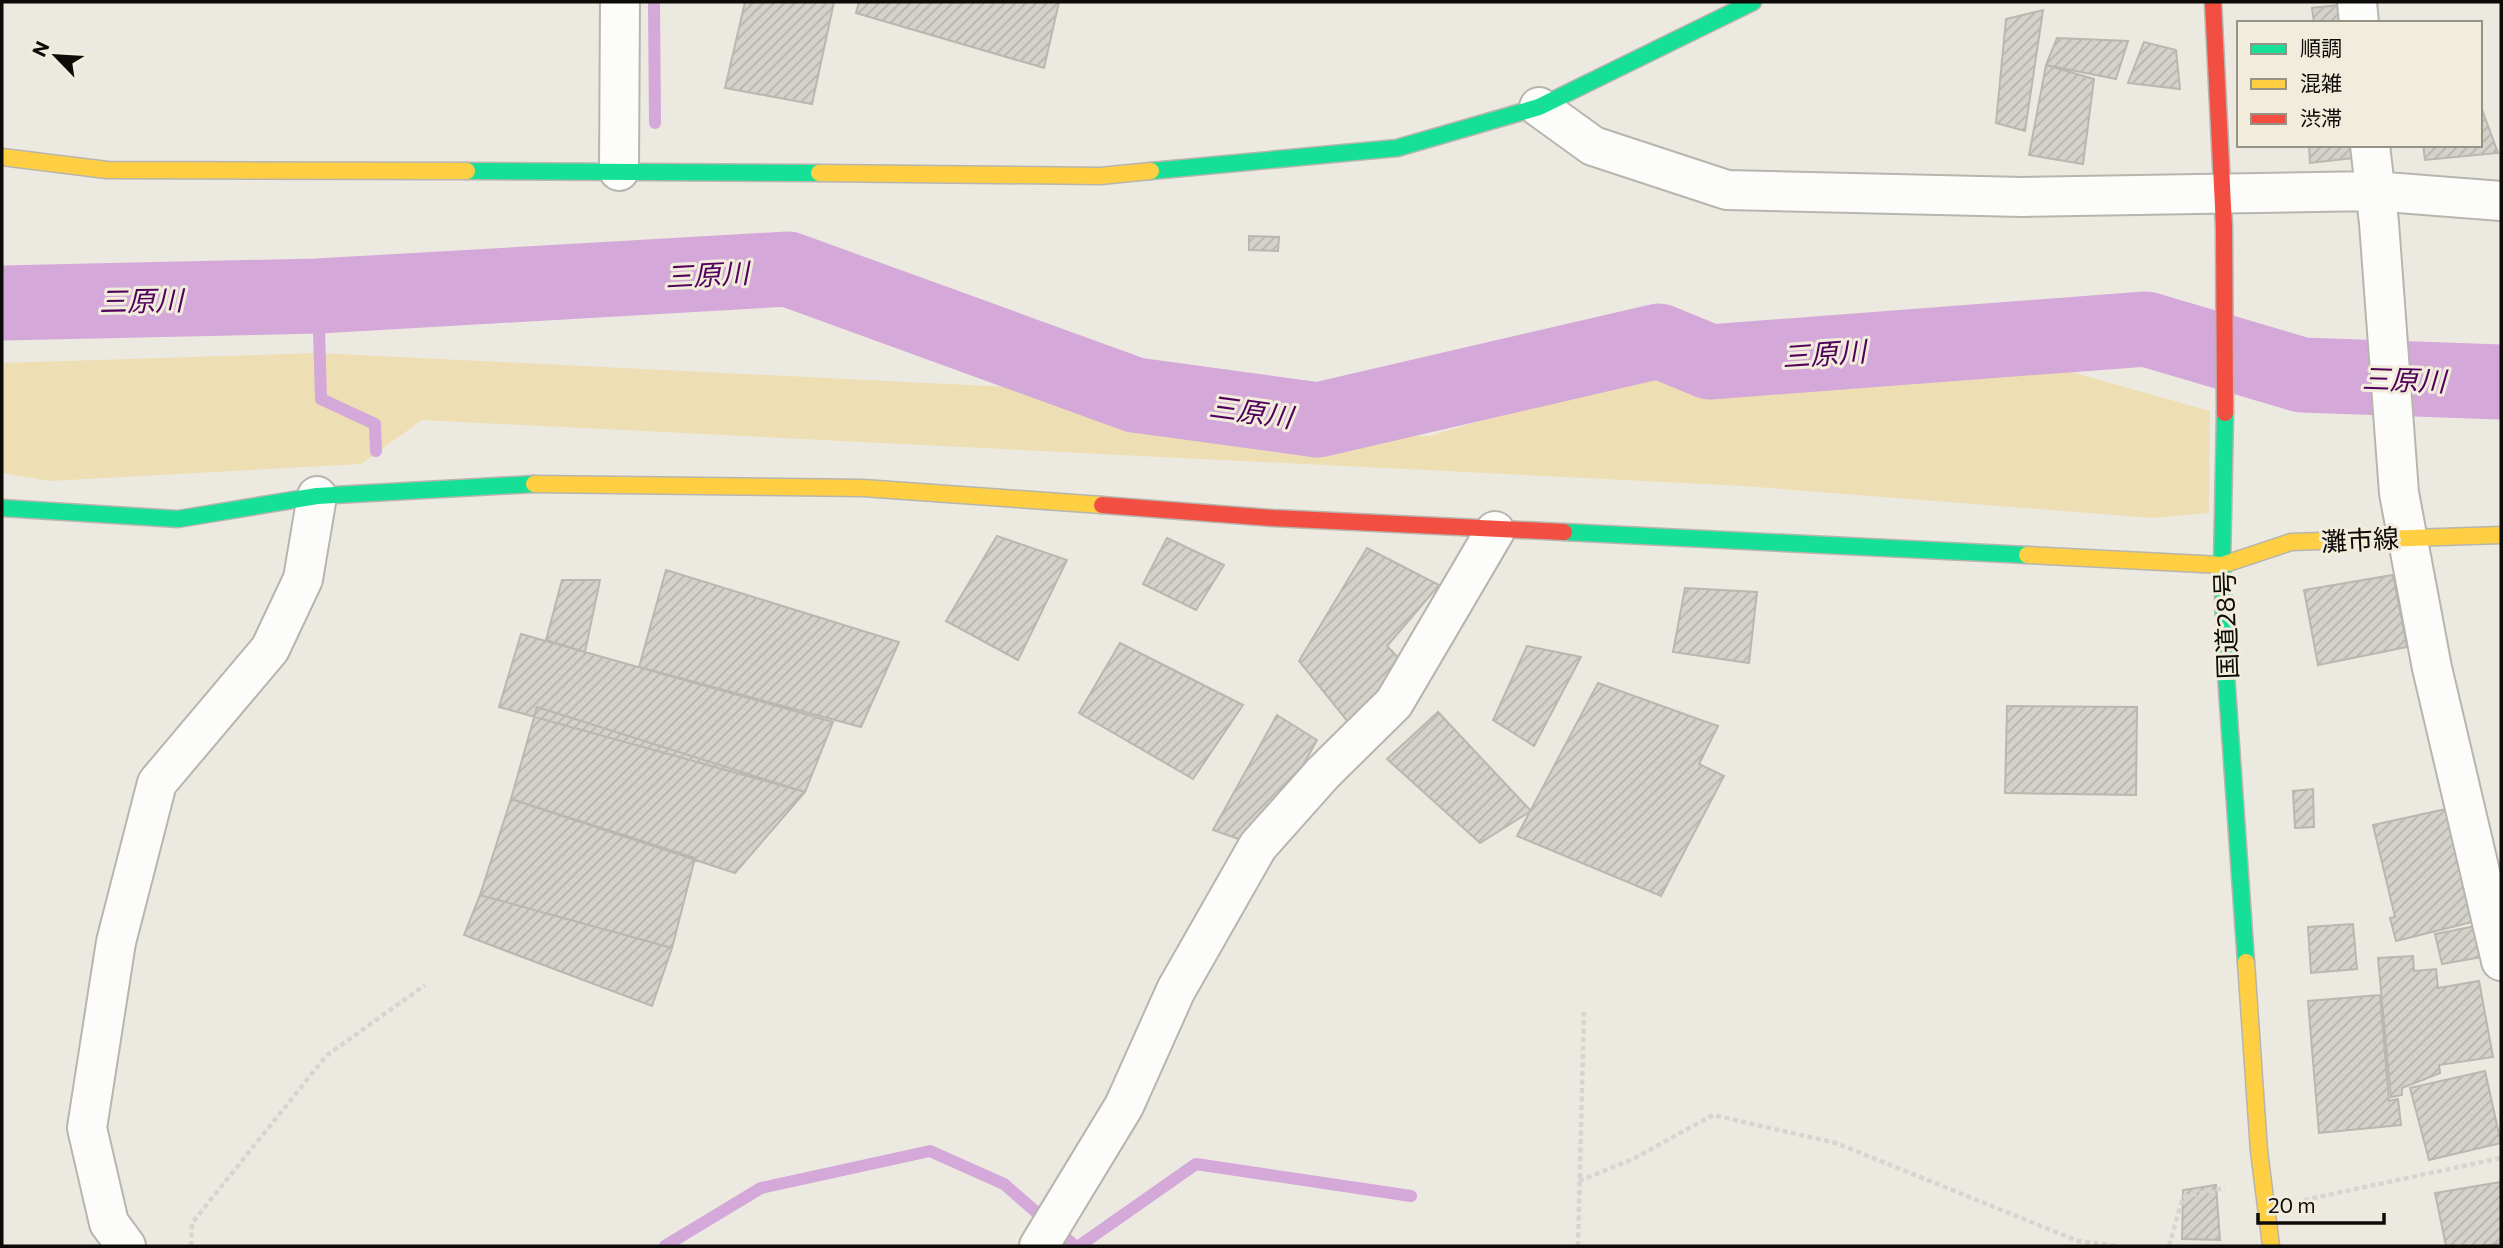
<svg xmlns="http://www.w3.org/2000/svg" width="2503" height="1248" font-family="Commissioner,'Noto Sans JP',sans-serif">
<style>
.green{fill:#eedeb3}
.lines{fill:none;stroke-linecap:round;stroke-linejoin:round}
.stream{stroke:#d4a8d8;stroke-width:12}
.river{stroke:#d4a8d8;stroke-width:75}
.building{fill:url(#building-hatch);stroke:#b9b7b0;stroke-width:2}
.street-casing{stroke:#b7b5ae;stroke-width:42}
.fast-casing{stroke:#b7b5ae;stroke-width:19}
.slow-casing{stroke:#b7b5ae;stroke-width:19}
.jam-casing{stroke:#b7b5ae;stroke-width:19}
.path{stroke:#d5d5d2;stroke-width:4.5;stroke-dasharray:5 3.5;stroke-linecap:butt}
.street{stroke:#fcfcfa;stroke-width:38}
.fast{stroke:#16e098;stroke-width:16}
.slow{stroke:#ffcf43;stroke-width:16}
.jam{stroke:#f24e42;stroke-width:16}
.labels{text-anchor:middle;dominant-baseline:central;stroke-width:6;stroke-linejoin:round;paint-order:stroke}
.street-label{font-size:26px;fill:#0d0b07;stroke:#f1ecdb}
.water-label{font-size:28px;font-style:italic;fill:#51005c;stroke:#f1ecdb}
</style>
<defs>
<pattern id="building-hatch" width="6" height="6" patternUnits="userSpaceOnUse" patternTransform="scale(1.75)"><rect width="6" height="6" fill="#d5d2cc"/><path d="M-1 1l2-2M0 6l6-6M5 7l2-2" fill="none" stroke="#b6b3ae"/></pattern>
</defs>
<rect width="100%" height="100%" fill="#ece9e0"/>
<path class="green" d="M 319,353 L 1051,389 L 1120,408 L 1303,434 L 1430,436 L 1658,367 L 1696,376 L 1749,371 L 1823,353 L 1911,356 L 2071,372 L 2210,411 L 2209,513 L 2152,518 L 1744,486 L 422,420 L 361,464 L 49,481 L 2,473 L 2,363 Z"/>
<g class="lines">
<path class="stream" d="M 654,2 L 655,123
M 318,296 L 321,399 L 375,424 L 376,451
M 665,1246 L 761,1188 L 930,1151 L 1004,1184 L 1075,1246
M 1079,1246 L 1196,1164 L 1411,1196"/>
<path class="river" d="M 2,303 L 318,296 L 788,269 L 1135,395 L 1318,420 L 1659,341 L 1710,362 L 2146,329 L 2302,375 L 2501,382"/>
</g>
<path class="building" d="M 745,2 L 834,2 L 812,104 L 725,88 Z
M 859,2 L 1059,2 L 1044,68 L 856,13 Z
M 2366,2 L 2369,23 L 2314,23 L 2312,8 Z
M 2043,10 L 2025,131 L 1996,123 L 2006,19 Z
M 2057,38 L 2128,41 L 2116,79 L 2046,65 Z
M 2144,42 L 2176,50 L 2180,89 L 2128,83 Z
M 2046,65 L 2094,79 L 2083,164 L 2029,155 Z
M 2480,104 L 2498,153 L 2425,160 L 2423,145 L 2480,145 Z
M 2309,145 L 2370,145 L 2371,156 L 2310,163 Z
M 1249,236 L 1279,237 L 1278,251 L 1249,250 Z
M 997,536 L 1067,560 L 1018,660 L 946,621 Z
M 1167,538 L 1224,565 L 1196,610 L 1143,584 Z
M 1367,548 L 1439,585 L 1387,646 L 1412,672 L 1360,737 L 1299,661 Z
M 666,570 L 899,642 L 861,727 L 639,667 Z
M 2393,575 L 2407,647 L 2318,665 L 2304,590 Z
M 562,580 L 600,580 L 585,652 L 546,640 Z
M 1685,588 L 1757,592 L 1749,663 L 1673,652 Z
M 521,634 L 833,722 L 805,792 L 499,707 Z
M 1120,643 L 1243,705 L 1193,779 L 1079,713 Z
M 1527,646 L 1581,657 L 1534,746 L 1493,720 Z
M 1598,683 L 1718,726 L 1699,764 L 1724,776 L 1661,896 L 1517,836 Z
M 2007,706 L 2137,707 L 2136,795 L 2005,793 Z
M 537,707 L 805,792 L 735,873 L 511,799 Z
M 1438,712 L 1531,811 L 1480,843 L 1387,759 Z
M 1277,715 L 1317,740 L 1258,846 L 1213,830 Z
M 2313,789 L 2314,827 L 2295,828 L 2293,791 Z
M 511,799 L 695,858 L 672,948 L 480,895 Z
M 2446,809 L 2472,922 L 2396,941 L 2390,918 L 2395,917 L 2373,825 Z
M 480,895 L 672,948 L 652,1006 L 464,935 Z
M 2353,924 L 2357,969 L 2311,973 L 2308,927 Z
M 2476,926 L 2482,957 L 2442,964 L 2435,934 Z
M 2413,956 L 2414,971 L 2436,969 L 2438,988 L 2479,981 L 2493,1057 L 2439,1065 L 2440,1073 L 2402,1088 L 2402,1095 L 2391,1097 L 2378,958 Z
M 2380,995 L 2389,1101 L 2398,1099 L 2401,1125 L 2319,1133 L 2308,1001 Z
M 2485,1071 L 2501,1143 L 2429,1160 L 2410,1088 Z
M 2501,1182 L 2501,1243 L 2485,1246 L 2446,1246 L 2435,1193 Z
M 2216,1185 L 2220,1240 L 2182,1239 L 2183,1190 Z"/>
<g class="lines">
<g class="street-casing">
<path id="street" d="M 2357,2 L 2359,23
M 1539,107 L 1593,146 L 1727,190 L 2023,197 L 2373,191 L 2501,201
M 2370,145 L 2379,223 L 2399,493 L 2432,668 L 2501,961
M 619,171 L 620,2
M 126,1246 L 109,1223 L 87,1128 L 116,942 L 157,783 L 270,649 L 303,579 L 317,496
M 1039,1246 L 1124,1106 L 1176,990 L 1258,846 L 1323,773 L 1394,703 L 1495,531"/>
</g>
<g class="fast-casing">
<path id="fast" d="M 467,171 L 819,173
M 1151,171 L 1397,148 L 1539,107 L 1753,2
M 2225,413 L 2222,565 L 2226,674 L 2246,962
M 2,508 L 178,519 L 317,496 L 534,484
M 1564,532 L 2027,555"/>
</g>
<g class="slow-casing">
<path id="slow" d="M 2,157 L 107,170 L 467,171
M 819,173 L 1100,176 L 1151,171
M 534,484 L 863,488 L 1102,505
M 2027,555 L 2222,565 L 2291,542 L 2501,535
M 2246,962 L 2259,1151 L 2271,1246"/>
</g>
<g class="jam-casing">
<path id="jam" d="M 2213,2 L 2224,227 L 2225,413
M 1102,505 L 1273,518 L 1564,532"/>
</g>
<path class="path" d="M 1579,1181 L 1635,1158 L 1713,1115 L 1836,1143 L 2078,1241 L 2116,1246
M 2304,1200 L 2501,1158
M 191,1246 L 192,1223 L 326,1056 L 425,985
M 1578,1246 L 1584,1012
M 2169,1246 L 2183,1197 L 2225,1188"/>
<use href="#street" class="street"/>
<use href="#fast" class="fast"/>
<use href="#slow" class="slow"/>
<use href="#jam" class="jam"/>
</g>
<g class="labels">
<g class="street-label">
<text transform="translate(2360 539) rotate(-3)">灘市線</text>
<text transform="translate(2225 625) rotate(-92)">国道28号</text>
</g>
<g class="water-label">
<text transform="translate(707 274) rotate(-3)">三原川</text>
<text transform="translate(141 300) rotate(-1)">三原川</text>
<text transform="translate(1824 353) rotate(-4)">三原川</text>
<text transform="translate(2404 379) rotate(2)">三原川</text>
<text transform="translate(1251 411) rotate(8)">三原川</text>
</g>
</g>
<rect width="2503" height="1248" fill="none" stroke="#0d0b07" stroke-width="7"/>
<rect x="2237" y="21" width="245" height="126" fill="#f1ecdb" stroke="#969286" stroke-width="2"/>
<rect x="2251" y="44" width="35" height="10" fill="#16e098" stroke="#969286" stroke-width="2"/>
<text x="2300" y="56" font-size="21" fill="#0d0b07">順調</text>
<rect x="2251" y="79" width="35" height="10" fill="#ffcf43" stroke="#969286" stroke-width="2"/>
<text x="2300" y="91" font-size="21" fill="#0d0b07">混雑</text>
<rect x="2251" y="114" width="35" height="10" fill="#f24e42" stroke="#969286" stroke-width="2"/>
<text x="2300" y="126" font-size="21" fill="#0d0b07">渋滞</text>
<g transform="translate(56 56) rotate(295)" stroke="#f1ecdb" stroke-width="5" paint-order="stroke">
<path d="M0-5L12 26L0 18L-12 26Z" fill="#0d0b07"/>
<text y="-10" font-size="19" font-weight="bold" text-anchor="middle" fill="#0d0b07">N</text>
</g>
<path d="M2258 1213v10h126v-10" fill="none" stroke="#0d0b07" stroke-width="3.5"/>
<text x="2268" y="1213" font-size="21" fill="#0d0b07" stroke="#f1ecdb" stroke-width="5" paint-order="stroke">20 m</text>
</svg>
